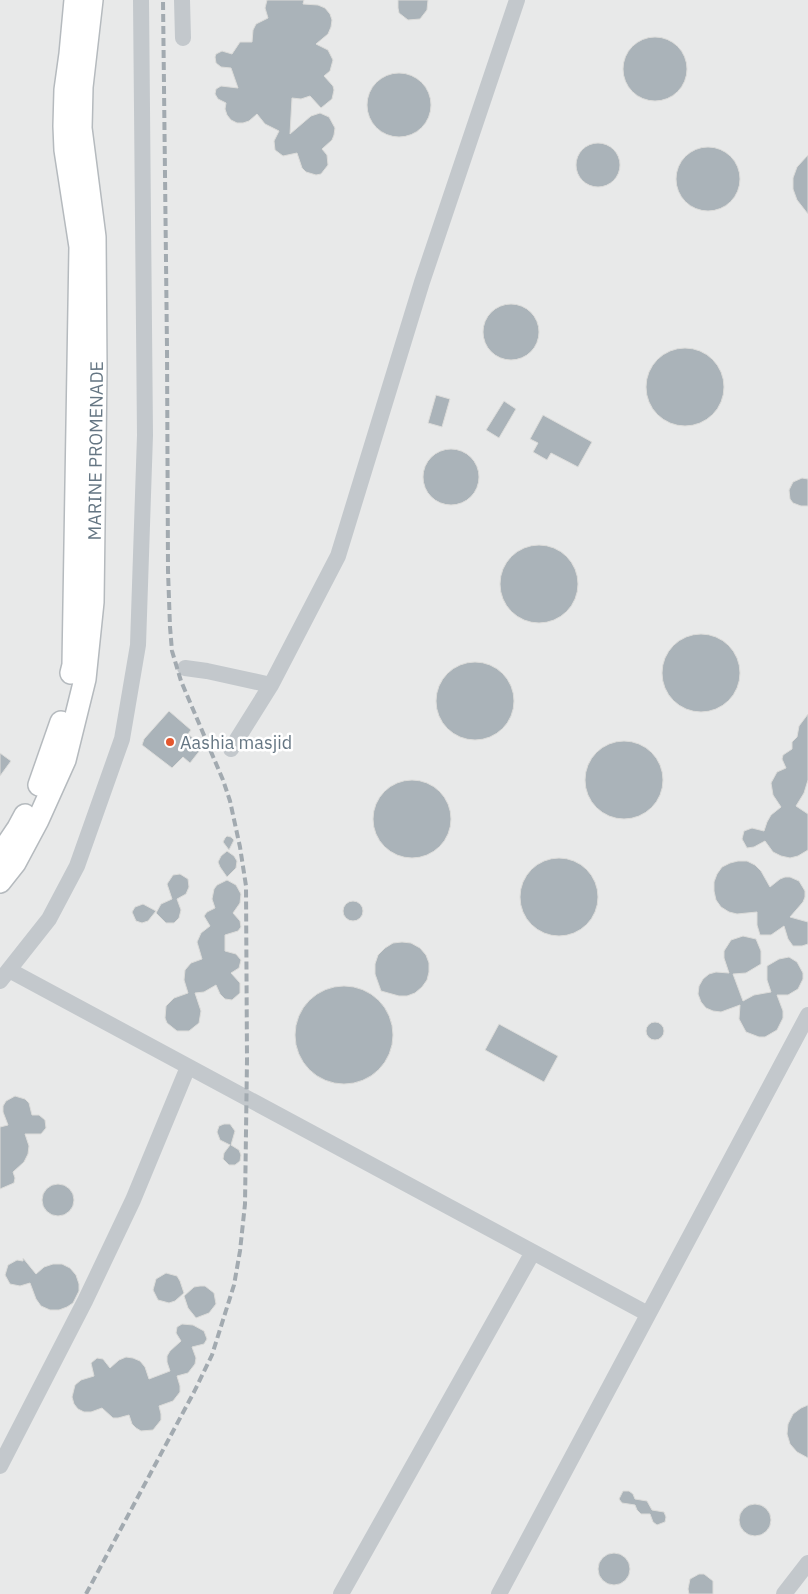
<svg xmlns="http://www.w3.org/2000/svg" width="808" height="1594" font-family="'IBM Plex Sans',sans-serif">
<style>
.built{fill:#e8e9e9}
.building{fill:#aab3b9;stroke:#dcdcda}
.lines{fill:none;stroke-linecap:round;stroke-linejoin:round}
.major-casing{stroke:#b5babe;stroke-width:24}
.minor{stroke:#c3c8cc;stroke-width:16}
.major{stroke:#fff;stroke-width:21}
.rail{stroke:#a2aab0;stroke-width:4;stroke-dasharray:8 4;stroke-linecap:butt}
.poi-dot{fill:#e4572e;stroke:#fff;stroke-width:2}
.labels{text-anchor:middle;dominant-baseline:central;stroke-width:5;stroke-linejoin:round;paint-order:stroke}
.street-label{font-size:18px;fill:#657683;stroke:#fff}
.poi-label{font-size:18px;fill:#657683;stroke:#fff;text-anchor:start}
</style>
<rect width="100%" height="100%" fill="#fafaf8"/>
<path class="built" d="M 0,0 L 808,0 L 808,1594 L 0,1594 Z"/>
<path class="building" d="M 267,0 L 304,0 L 303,4 L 318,5 L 325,8 L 330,14 L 332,20 L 331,27 L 328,34 L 316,44 L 328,50 L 333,60 L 330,71 L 324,76 L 333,86 L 334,90 L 332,99 L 321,108 L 310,96 L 301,99 L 292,98 L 290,134 L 311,116 L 320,113 L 329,117 L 335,128 L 334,135 L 332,140 L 322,149 L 327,155 L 328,165 L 321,174 L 316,175 L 306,172 L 302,168 L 297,153 L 283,156 L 275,150 L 274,141 L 279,131 L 265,124 L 257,114 L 249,121 L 243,123 L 237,123 L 231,120 L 227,115 L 225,109 L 226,103 L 218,99 L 215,94 L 216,89 L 221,86 L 238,88 L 231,68 L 221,67 L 216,63 L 215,57 L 216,54 L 222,51 L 232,54 L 240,42 L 252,42 L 253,30 L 256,24 L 268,18 L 265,8 Z
M 398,0 L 428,0 L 427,10 L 420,19 L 408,20 L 399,13 L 398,8 Z
M623 69a32 32 0 1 1 64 0a32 32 0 1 1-64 0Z
M367 105a32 32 0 1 1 64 0a32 32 0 1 1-64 0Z
M576 165a22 22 0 1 1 44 0a22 22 0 1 1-44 0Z
M676 179a32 32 0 1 1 64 0a32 32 0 1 1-64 0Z
M 808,155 L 808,214 L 797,200 L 793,189 L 793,178 L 797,167 Z
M483 332a28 28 0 1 1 56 0a28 28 0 1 1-56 0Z
M646 387a39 39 0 1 1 78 0a39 39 0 1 1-78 0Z
M 436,395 L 450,399 L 442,427 L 428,423 Z
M 504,401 L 516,409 L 499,438 L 486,430 Z
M 543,415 L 592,442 L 578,467 L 551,453 L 547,460 L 533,452 L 538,443 L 530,439 Z
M423 477a28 28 0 1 1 56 0a28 28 0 1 1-56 0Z
M 802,478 L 808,479 L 808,506 L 801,506 L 793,503 L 790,499 L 789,490 L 793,482 Z
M500 584a39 39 0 1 1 78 0a39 39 0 1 1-78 0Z
M662 673a39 39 0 1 1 78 0a39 39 0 1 1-78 0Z
M436 701a39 39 0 1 1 78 0a39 39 0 1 1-78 0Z
M 169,711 L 191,730 L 188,734 L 200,744 L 201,749 L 190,763 L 183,757 L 172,768 L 142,745 L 144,739 Z
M 808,714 L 808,780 L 804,793 L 796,806 L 808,814 L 808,850 L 798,856 L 790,858 L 781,856 L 773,852 L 765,841 L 754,847 L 747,848 L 742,839 L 744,831 L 752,828 L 764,831 L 767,822 L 771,815 L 781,807 L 773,795 L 771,783 L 777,772 L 786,768 L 782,759 L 783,755 L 792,749 L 792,742 L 797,737 L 799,726 Z
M585 780a39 39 0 1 1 78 0a39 39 0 1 1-78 0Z
M 0,753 L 11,761 L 0,776 Z
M373 819a39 39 0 1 1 78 0a39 39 0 1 1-78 0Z
M 227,836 L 231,837 L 234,840 L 229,850 L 223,842 L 225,838 Z
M 227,851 L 234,856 L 237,861 L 236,868 L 227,877 L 220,867 L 218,862 L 221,856 Z
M520 897a39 39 0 1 1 78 0a39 39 0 1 1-78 0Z
M 738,861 L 747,861 L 755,865 L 761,871 L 770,887 L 780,879 L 785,877 L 790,877 L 799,881 L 805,891 L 805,897 L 803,902 L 790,917 L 808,922 L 808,944 L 802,946 L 793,946 L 788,939 L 784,926 L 771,935 L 760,935 L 757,925 L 757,912 L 737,914 L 729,912 L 721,907 L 716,900 L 714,891 L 714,882 L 717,874 L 722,867 L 730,863 Z
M 180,874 L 188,879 L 189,887 L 186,894 L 177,899 L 181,910 L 179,918 L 174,923 L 166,923 L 156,913 L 161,904 L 172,899 L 167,884 L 173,875 Z
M 227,880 L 236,885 L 241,894 L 240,903 L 233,913 L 240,921 L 241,927 L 238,931 L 225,935 L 225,951 L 236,954 L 241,960 L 239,968 L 231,973 L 240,983 L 240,993 L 232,1000 L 225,999 L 220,994 L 216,985 L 204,992 L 195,993 L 201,1011 L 199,1023 L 189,1031 L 177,1031 L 167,1023 L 165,1018 L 166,1006 L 174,998 L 188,993 L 184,980 L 185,970 L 191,963 L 202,959 L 197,942 L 201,933 L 210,926 L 204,916 L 207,912 L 215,908 L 212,899 L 214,889 L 217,885 Z
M343 911a10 10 0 1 1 20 0a10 10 0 1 1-20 0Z
M 143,904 L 156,911 L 148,921 L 142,923 L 136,921 L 132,912 L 135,907 Z
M 743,936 L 756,939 L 761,951 L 761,964 L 746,973 L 733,974 L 743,1001 L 754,995 L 771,992 L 767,980 L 767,966 L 779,959 L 789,957 L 797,962 L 803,973 L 803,979 L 798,989 L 788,995 L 777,995 L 783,1011 L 783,1018 L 777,1030 L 765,1037 L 759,1037 L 746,1032 L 739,1019 L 740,1005 L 721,1012 L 713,1011 L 706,1008 L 701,1002 L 698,994 L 699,986 L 703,979 L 709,974 L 716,972 L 729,973 L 724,958 L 724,951 L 731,940 Z
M 402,942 L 411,943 L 420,948 L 426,955 L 429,963 L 429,972 L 427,980 L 422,987 L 415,993 L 407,996 L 399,996 L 381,991 L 375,974 L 375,964 L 378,955 L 385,948 L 393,943 Z
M295 1035a49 49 0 1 1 98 0a49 49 0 1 1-98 0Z
M646 1031a9 9 0 1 1 18 0a9 9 0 1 1-18 0Z
M 499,1024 L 558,1056 L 544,1082 L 485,1050 Z
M 15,1096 L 25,1099 L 29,1103 L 32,1115 L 39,1115 L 45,1120 L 46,1128 L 41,1134 L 25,1134 L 29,1146 L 28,1154 L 24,1162 L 13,1172 L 15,1178 L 14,1183 L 0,1189 L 0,1127 L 8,1125 L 3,1112 L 3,1106 L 6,1101 Z
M 224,1124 L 230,1124 L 235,1131 L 231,1145 L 239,1150 L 241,1155 L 240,1161 L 235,1165 L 229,1165 L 223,1159 L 224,1153 L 230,1145 L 220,1140 L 217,1132 L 219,1126 Z
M42 1200a16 16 0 1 1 32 0a16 16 0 1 1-32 0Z
M 23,1258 L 36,1274 L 44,1267 L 53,1264 L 62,1264 L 70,1268 L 76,1275 L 79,1284 L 79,1291 L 73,1303 L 67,1307 L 59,1310 L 50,1310 L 41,1306 L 36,1299 L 30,1283 L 20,1286 L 10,1284 L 5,1275 L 8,1265 L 17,1260 L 23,1261 Z
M 166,1273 L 177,1276 L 180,1281 L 184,1293 L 175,1301 L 169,1303 L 158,1300 L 153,1290 L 156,1279 Z
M 200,1286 L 205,1286 L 214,1293 L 216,1304 L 209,1313 L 196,1318 L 188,1308 L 184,1296 L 194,1287 Z
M 182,1324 L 193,1325 L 204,1331 L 207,1339 L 204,1344 L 192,1347 L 196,1358 L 195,1364 L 188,1373 L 177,1376 L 180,1386 L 180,1392 L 173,1401 L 159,1406 L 161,1414 L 161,1420 L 153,1430 L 141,1431 L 136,1428 L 132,1424 L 129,1415 L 118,1418 L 113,1418 L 102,1408 L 91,1412 L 84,1412 L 78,1409 L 74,1404 L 72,1397 L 75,1385 L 81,1380 L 94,1376 L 91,1363 L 97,1358 L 103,1359 L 110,1368 L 119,1360 L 126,1357 L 133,1358 L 140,1361 L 145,1367 L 149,1379 L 170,1371 L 167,1362 L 167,1356 L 170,1351 L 181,1341 L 176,1333 L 177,1327 Z
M 808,1405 L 808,1458 L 797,1452 L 790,1444 L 787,1434 L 788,1424 L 793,1414 L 801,1408 Z
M 623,1491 L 629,1491 L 633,1494 L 635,1499 L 647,1501 L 652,1510 L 664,1512 L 666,1517 L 665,1522 L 657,1525 L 653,1522 L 650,1514 L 641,1514 L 637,1510 L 635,1505 L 622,1503 L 619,1499 Z
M739 1520a16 16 0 1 1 32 0a16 16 0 1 1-32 0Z
M598 1569a16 16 0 1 1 32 0a16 16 0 1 1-32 0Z
M 699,1574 L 704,1574 L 713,1581 L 713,1594 L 689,1594 L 688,1589 L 690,1579 Z"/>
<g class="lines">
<g class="major-casing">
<g id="major">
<path d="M 71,673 L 73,665 L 80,247 L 65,150 L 64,126 L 65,90 L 70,54 L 75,0"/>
<path d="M 39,785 L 61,722"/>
<path d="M 0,855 L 18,828 L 25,815"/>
<path id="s1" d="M 0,882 L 15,863 L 38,820 L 65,760 L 85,679 L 93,602 L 96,368 L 95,237 L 81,128 L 82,87 L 92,0"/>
</g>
</g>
<path class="minor" d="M 182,0 L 183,38
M 185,668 L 207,671 L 271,685
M 231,749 L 271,685 L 338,556 L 422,282 L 517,0
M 9,970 L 648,1314
M 0,981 L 49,919 L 77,866 L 122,739 L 138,645 L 145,435 L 141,0
M 0,1466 L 85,1301 L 133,1200 L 188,1067
M 341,1594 L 533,1252
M 499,1594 L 808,1015
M 784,1594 L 808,1563"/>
<use href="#major" class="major"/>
<path class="rail" d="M 86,1594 L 194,1392 L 212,1355 L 234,1285 L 240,1251 L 245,1204 L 247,1060 L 246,886 L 240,847 L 230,801 L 223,780 L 181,681 L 172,651 L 170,627 L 168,571 L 167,348 L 163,0"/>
</g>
<circle class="poi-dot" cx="170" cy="742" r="5"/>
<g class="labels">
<g class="street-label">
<text stroke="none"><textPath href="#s1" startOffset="451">MARINE PROMENADE</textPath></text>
</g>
<g class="poi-label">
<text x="180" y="742">Aashia masjid</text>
</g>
</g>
</svg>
